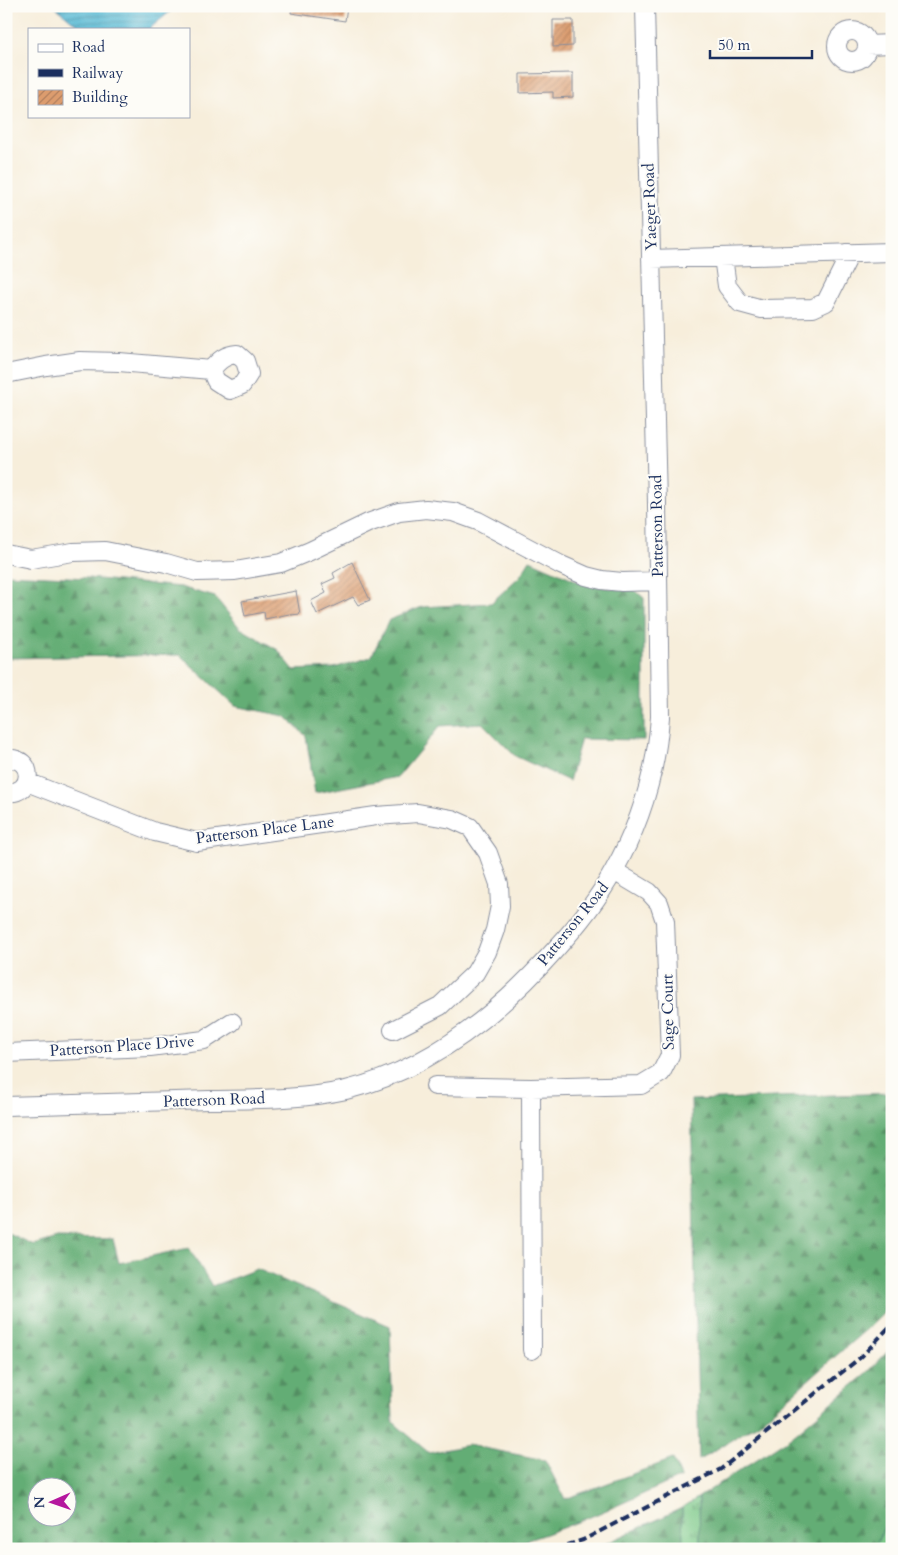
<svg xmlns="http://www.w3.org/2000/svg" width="898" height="1555" font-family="Cardo,serif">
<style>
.grass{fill:url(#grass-tufts);stroke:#4b7c73}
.forest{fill:url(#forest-firs);stroke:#406e69;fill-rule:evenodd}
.water{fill:url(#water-rules);stroke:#387498}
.building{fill:url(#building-hatch)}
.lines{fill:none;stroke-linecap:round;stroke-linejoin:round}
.minor-casing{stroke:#898e9c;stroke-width:20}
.minor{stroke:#fff;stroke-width:18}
.rail{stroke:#1b2f5e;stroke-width:4;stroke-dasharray:8 4;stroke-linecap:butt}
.labels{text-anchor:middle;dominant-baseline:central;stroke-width:4;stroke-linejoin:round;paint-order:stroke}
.street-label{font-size:16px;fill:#1b2f5e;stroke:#fdfcf7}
</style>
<defs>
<pattern id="grass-tufts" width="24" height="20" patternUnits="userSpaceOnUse" patternTransform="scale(1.25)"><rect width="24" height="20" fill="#7bc988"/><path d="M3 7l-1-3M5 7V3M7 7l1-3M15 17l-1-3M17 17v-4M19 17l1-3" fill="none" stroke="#64a472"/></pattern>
<pattern id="forest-firs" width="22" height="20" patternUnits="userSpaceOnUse" patternTransform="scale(1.25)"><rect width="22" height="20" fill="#64ad74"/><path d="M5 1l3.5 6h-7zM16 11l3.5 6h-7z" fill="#528d62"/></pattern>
<pattern id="water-rules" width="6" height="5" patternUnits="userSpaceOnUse" patternTransform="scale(1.25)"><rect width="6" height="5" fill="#54b8d3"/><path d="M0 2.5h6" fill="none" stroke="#4596ae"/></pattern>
<pattern id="building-hatch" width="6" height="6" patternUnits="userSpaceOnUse" patternTransform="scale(1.25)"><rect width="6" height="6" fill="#dc9c6e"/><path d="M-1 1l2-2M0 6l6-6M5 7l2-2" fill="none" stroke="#b2805e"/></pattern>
</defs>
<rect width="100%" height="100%" fill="#fdfcf7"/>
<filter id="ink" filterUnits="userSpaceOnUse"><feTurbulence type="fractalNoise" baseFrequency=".02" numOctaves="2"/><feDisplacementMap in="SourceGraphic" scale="10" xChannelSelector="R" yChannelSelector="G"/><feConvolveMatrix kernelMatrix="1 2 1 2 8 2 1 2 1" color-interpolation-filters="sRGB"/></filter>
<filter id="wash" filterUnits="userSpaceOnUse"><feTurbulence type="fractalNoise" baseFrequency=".0096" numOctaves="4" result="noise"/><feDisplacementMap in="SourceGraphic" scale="20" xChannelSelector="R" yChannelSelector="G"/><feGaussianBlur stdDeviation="1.12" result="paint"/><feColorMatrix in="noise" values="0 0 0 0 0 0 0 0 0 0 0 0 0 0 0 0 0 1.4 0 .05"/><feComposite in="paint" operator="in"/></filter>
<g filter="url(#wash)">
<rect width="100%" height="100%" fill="#f7eedb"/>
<path class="grass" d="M 699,1497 L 700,1549 L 683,1549 L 682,1508 Z
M 892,1511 L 892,1549 L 874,1549 Z"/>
<path class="forest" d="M 530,560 L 587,585 L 617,589 L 633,589 L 644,598 L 644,740 L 581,739 L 569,781 L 515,756 L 482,723 L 440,726 L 398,777 L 315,793 L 306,736 L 285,716 L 235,706 L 180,655 L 6,658 L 6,574 L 88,578 L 180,587 L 215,597 L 240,628 L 278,650 L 294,670 L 334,668 L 371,657 L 389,620 L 422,607 L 491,603 L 520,576 Z
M 892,1093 L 892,1304 L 876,1321 L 759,1423 L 699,1460 L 691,1100 Z
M 6,1232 L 33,1245 L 57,1238 L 113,1239 L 119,1263 L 189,1248 L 212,1286 L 257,1269 L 390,1326 L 393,1422 L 429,1453 L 468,1445 L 545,1460 L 565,1499 L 673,1459 L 681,1477 C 621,1504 561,1532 498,1549 L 6,1549 ZM 38,1488 L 68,1488 L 68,1518 L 38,1518 Z
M 892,1347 L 892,1511 L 874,1549 L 700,1549 L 699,1497 L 791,1437 L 867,1373 Z
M 682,1508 L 683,1549 L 592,1549 L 605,1544 Z"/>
<path class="water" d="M 54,6 L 177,6 L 149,29 L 82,29 Z"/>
<g id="blocks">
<path class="building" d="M 292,6 L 347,6 L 345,21 L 291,13 Z
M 553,20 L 573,20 L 573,46 L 553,47 Z
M 573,73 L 573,97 L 553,98 L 553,92 L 520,93 L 520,74 Z
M 352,562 L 370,600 L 358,605 L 353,597 L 317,614 L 311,601 L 326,593 L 322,584 L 335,578 L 333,573 Z
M 296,591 L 300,614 L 291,615 L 289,614 L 265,619 L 264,612 L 245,616 L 242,601 Z"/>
</g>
</g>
<g filter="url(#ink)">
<use href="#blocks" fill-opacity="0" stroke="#898e9c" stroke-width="1"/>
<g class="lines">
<g class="minor-casing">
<path id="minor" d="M837 46a15 15 0 1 1 30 0a15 15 0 1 1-30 0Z
M 867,45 L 892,44
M 723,257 L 727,286 L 740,303 L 762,309 L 813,308 L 826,302 L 847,260 L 847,253
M 651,259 L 892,252
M 237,354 L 245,361 L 249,374 L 242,385 L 230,390 L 216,381 L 211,370 C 219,360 225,355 237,354 Z
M 6,374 L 46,366 L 80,361 L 119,362 L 211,370
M 6,554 L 31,559 L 73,552 L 105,551 L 166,563 L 197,572 L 235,571 L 281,563 L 310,551 L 368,523 L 399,512 L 426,509 L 453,512 L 478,521 L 561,565 L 586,576 L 602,580 L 622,582 L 658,581
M 6,759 C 35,755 35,796 6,792
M 27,782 L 155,832 L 197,842 L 376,816 L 418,813 L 452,819 L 470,827 L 488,853 L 499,884 L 500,906 L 495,930 L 487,952 L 475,973 L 440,1006 L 393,1030
M 6,1053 L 150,1047 L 204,1040 L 232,1022
M 435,1086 L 531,1088 L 641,1085 L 661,1073 L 670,1055 L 665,921 L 659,903 L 649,892 L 614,871
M 531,1088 L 532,1350
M 6,1106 C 74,1104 141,1102 209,1100 C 254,1099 301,1100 346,1090 C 429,1070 498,1014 554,951 C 576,927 597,901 613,872 C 641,823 656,774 660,717 L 657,503 L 645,6"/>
</g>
<use href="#minor" class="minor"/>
<path class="rail" d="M 555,1549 L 583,1540 L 721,1469 L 861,1357 L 892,1324"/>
</g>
</g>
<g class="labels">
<g class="street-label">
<text transform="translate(650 207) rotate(-92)">Yaeger Road</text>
<text transform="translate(657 526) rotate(-91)">Patterson Road</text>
<text transform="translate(265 830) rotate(-7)">Patterson Place Lane</text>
<text transform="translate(573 924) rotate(-51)">Patterson Road</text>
<text transform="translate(668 1012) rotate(-91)">Sage Court</text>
<text transform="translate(122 1046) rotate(-4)">Patterson Place Drive</text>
<text transform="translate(214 1100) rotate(-2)">Patterson Road</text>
</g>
</g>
<rect width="898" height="1555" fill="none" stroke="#fdfcf7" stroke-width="25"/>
<rect x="28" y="28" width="162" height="90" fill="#fdfcf7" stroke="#a3aaba"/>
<rect x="38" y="44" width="25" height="8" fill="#ffffff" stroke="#a3aaba"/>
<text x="72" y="52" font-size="15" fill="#1b2f5e">Road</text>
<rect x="38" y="69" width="25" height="8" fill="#1b2f5e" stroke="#a3aaba"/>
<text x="72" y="78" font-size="15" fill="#1b2f5e">Railway</text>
<rect x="38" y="90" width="25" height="15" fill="url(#building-hatch)" stroke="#a3aaba"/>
<text x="72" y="102" font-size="15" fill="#1b2f5e">Building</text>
<g transform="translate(52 1502) rotate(268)"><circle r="24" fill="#fdfcf7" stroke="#a3aaba"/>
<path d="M0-4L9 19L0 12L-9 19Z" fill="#b5179e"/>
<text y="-8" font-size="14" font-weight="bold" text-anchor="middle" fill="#1b2f5e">N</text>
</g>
<path d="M710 50v8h102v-8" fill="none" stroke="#1b2f5e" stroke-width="2.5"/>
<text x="718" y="50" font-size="15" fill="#1b2f5e" stroke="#fdfcf7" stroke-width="4" paint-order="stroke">50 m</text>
</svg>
